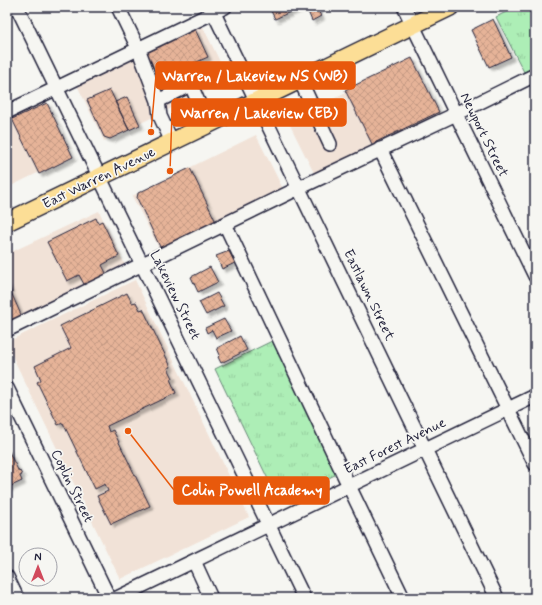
<svg xmlns="http://www.w3.org/2000/svg" width="542" height="605" font-family="Mynerve,sans-serif">
<style>
.built{fill:#f1e2d7}
.grass{fill:url(#grass-tufts);stroke:#688878}
.building{fill:url(#building-cross-hatch);stroke:#22223b;filter:url(#shadow)}
.lines{fill:none;stroke-linecap:round;stroke-linejoin:round}
.minor-casing{stroke:#22223b;stroke-width:16}
.major-casing{stroke:#22223b;stroke-width:20}
.minor{stroke:#f6f6f2;stroke-width:13}
.major{stroke:#fcde96;stroke-width:17}
.labels{text-anchor:middle;dominant-baseline:central;stroke-width:3.5;stroke-linejoin:round;paint-order:stroke}
.street-label{font-size:14px;fill:#22223b;stroke:#f6f6f2}
.leader{fill:none;stroke:#e8590c;stroke-width:1.5}
.callout-dot{fill:#e8590c;stroke:#f6f6f2;stroke-width:1.5}
.callout{fill:#e8590c;stroke:#e8590c;stroke-width:1.5}
.callout-label{font-size:15px;text-anchor:middle;font-weight:bold;fill:#fff}
</style>
<defs>
<pattern id="grass-tufts" width="24" height="20" patternUnits="userSpaceOnUse"><rect width="24" height="20" fill="#adeeb6"/><path d="M3 7l-1-3M5 7V3M7 7l1-3M15 17l-1-3M17 17v-4M19 17l1-3" fill="none" stroke="#95cc9d"/></pattern>
<pattern id="building-cross-hatch" width="8" height="8" patternUnits="userSpaceOnUse"><rect width="8" height="8" fill="#e6b398"/><path d="M0 0l8 8M0 8l8-8" fill="none" stroke="#c59a84"/></pattern>
<filter id="shadow"><feDropShadow dx="3.5" dy="3.5" stdDeviation="1" flood-color="#0004"/></filter>
</defs>
<rect width="100%" height="100%" fill="#f6f6f2"/>
<filter id="ink" filterUnits="userSpaceOnUse"><feTurbulence type="fractalNoise" baseFrequency=".025" numOctaves="2"/><feDisplacementMap in="SourceGraphic" scale="8" xChannelSelector="R" yChannelSelector="G"/><feConvolveMatrix kernelMatrix="1 2 1 2 8 2 1 2 1" color-interpolation-filters="sRGB"/></filter>
<g filter="url(#ink)">
<path class="built" d="M 202,25 L 229,80 L 104,141 L 77,85 Z
M 413,60 L 440,114 L 315,175 L 288,121 Z
M 46,100 L 72,156 L 7,188 L 7,119 Z
M 256,135 L 283,189 L 160,250 L 132,196 Z
M 99,211 L 126,267 L 7,323 L 7,254 Z
M 135,280 L 249,517 L 120,579 L 7,345 L 7,342 Z"/>
<path class="grass" d="M 516,7 L 535,7 L 535,67 L 524,72 L 496,17 Z
M 274,340 L 339,473 L 279,502 L 215,369 Z"/>
<path class="building" d="M 269,7 L 301,7 L 275,19 Z
M 306,7 L 322,7 L 317,9 L 321,16 L 312,21 Z
M 493,19 L 511,57 L 489,67 L 471,30 Z
M 195,29 L 208,57 L 190,65 L 191,68 L 179,74 L 178,71 L 159,80 L 146,53 Z
M 412,58 L 439,112 L 372,144 L 345,90 Z
M 110,90 L 129,130 L 110,139 L 104,137 L 87,100 Z
M 127,97 L 140,125 L 129,130 L 115,102 Z
M 47,103 L 73,157 L 39,174 L 12,119 Z
M 190,168 L 216,222 L 161,249 L 137,198 L 138,193 Z
M 96,218 L 98,223 L 102,221 L 119,256 L 102,265 L 107,275 L 85,286 L 79,275 L 67,281 L 47,242 Z
M 229,251 L 235,263 L 222,269 L 216,256 Z
M 210,267 L 218,282 L 198,292 L 191,277 Z
M 7,283 L 22,317 L 7,324 Z
M 127,293 L 132,303 L 136,302 L 140,310 L 143,309 L 171,367 L 168,368 L 173,378 L 170,379 L 176,393 L 107,426 L 109,432 L 113,430 L 150,506 L 111,524 L 97,496 L 108,491 L 105,484 L 95,489 L 63,423 L 58,425 L 37,382 L 41,380 L 35,366 L 71,348 L 60,326 Z
M 217,293 L 224,306 L 206,315 L 199,302 Z
M 224,319 L 231,331 L 216,338 L 212,330 L 207,333 L 205,328 Z
M 240,336 L 247,350 L 221,363 L 218,357 L 220,355 L 217,348 Z
M 7,448 L 19,472 L 20,471 L 22,475 L 20,476 L 22,481 L 7,488 Z"/>
<g class="lines">
<g class="minor-casing">
<path id="minor" d="M 17,7 L 304,598
M 118,7 L 138,48 L 158,101 L 160,116 L 172,142
M 211,7 L 497,598
M 404,7 L 535,276
M 300,80 L 330,144
M 191,85 L 208,125
M 158,101 L 216,72
M 7,112 L 225,7
M 380,149 L 535,464
M 225,224 L 349,486 L 403,598
M 7,330 L 299,188 L 456,114 L 535,75
M 7,388 L 109,598
M 194,561 L 211,598
M 7,577 L 17,598
M 117,598 L 535,396"/>
</g>
<g class="major-casing">
<path id="major" d="M 7,222 L 450,7"/>
</g>
<use href="#minor" class="minor"/>
<use href="#major" class="major"/>
</g>
</g>
<g class="labels">
<g class="street-label">
<text transform="translate(484 135) rotate(64)">Newport Street</text>
<text transform="translate(99 178) rotate(-26)">East Warren Avenue</text>
<text transform="translate(175 295) rotate(64)">Lakeview Street</text>
<text transform="translate(369 295) rotate(64)">Eastlawn Street</text>
<text transform="translate(395 446) rotate(-26)">East Forest Avenue</text>
<text transform="translate(72 486) rotate(64)">Coplin Street</text>
</g>
</g>
<path class="leader" d="M151 132L156 75M170 171L172 113M128 431L174 490"/>
<g class="callout-dot">
<circle cx="151" cy="132" r="4"/>
<circle cx="170" cy="171" r="4"/>
<circle cx="128" cy="431" r="4"/>
</g>
<g class="callout">
<rect x="156" y="62" width="199" height="27" rx="4"/>
<rect x="172" y="99" width="174" height="27" rx="4"/>
<rect x="174" y="477" width="155" height="27" rx="4"/>
</g>
<g class="callout-label">
<text x="255" y="81">Warren / Lakeview NS (WB)</text>
<text x="259" y="118">Warren / Lakeview (EB)</text>
<text x="252" y="495">Colin Powell Academy</text>
</g>
<rect width="542" height="605" fill="none" stroke="#f6f6f2" stroke-width="24"/>
<rect x="12" y="12" width="518" height="581" fill="none" stroke="#22223b" stroke-width="1.5" filter="url(#ink)"/>
<g transform="translate(38 567)"><circle r="19" fill="#f6f6f2" stroke="#a1a1a9"/>
<path d="M0-3L7 15L0 10L-7 15Z" fill="#d1495b"/>
<text y="-6" font-size="11" font-weight="bold" text-anchor="middle" fill="#22223b">N</text>
</g>
</svg>
